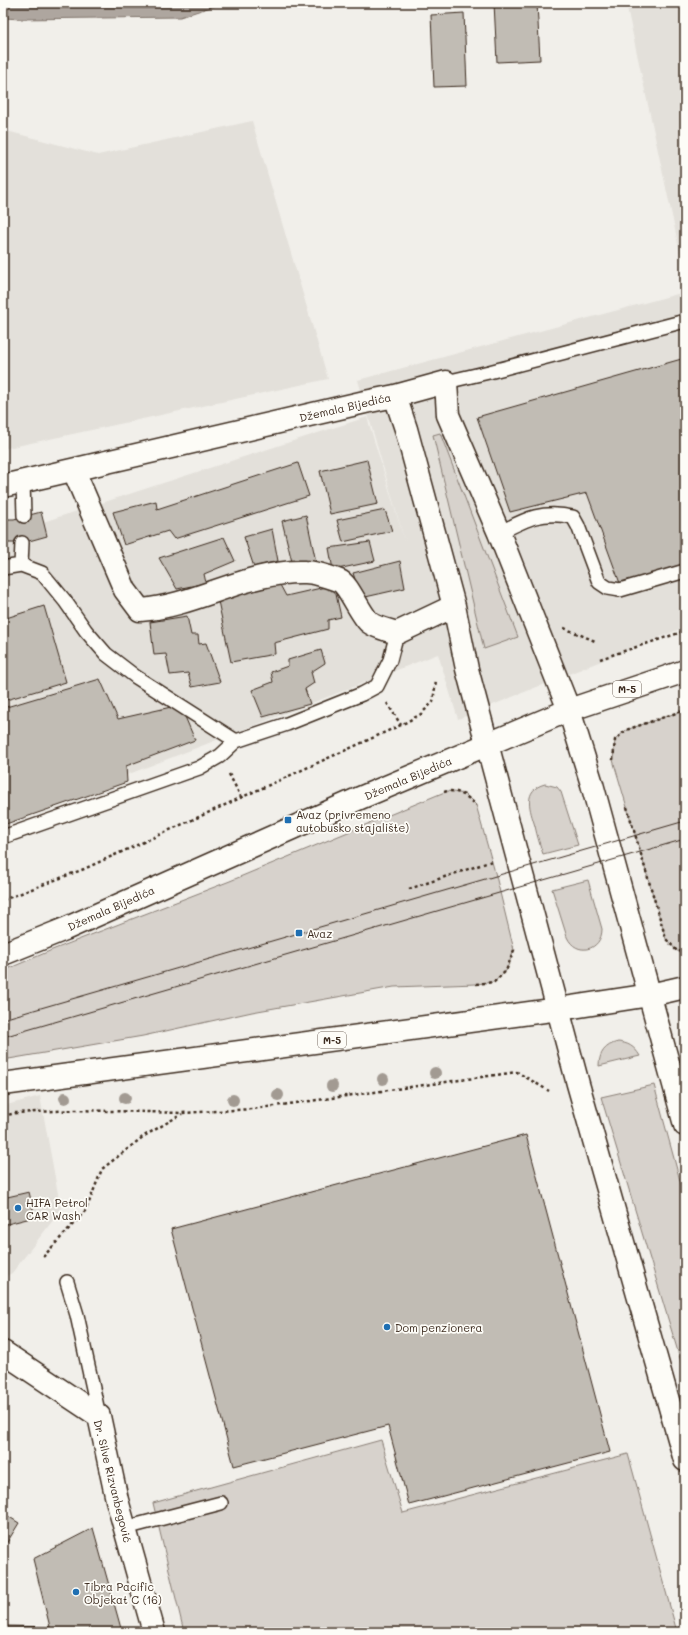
<svg xmlns="http://www.w3.org/2000/svg" width="688" height="1635" font-family="Mali,sans-serif">
<style>
.built{fill:#e3e0da}
.green{fill:#d7d2cc;stroke:#897e75}
.water{fill:#aea69f;stroke:#80746b}
.building{fill:#c1bcb4;stroke:#3b2a1e}
.lines{fill:none;stroke-linecap:round;stroke-linejoin:round}
.lane-casing{stroke:#3b2a1e;stroke-width:16}
.street-casing{stroke:#3b2a1e;stroke-width:25}
.primary-casing{stroke:#3b2a1e;stroke-width:25}
.path{stroke:#3b2a1e;stroke-width:2.5;stroke-dasharray:3 3;stroke-linecap:butt}
.lane{stroke:#fdfcf7;stroke-width:13}
.street{stroke:#fdfcf7;stroke-width:22}
.primary{stroke:#fdfcf7;stroke-width:22}
.tram{stroke:#3b2a1e;stroke-width:1}
.tree{fill:#a29a92}
.poi-dot{fill:#1f6fb2;stroke:#fdfcf7;stroke-width:1.5}
.labels{text-anchor:middle;dominant-baseline:central;stroke-width:3.5;stroke-linejoin:round;paint-order:stroke}
.shield{fill:#fdfcf7;stroke:#75695f;stroke-width:1}
.shield-label{font-size:10px;font-weight:bold;fill:#3b2a1e}
.street-label{font-size:11px;fill:#3b2a1e;stroke:#fdfcf7}
.poi-label{font-size:11px;fill:#3b2a1e;stroke:#fdfcf7;text-anchor:start}
</style>
<rect width="100%" height="100%" fill="#f1efea"/>
<filter id="ink" filterUnits="userSpaceOnUse"><feTurbulence type="fractalNoise" baseFrequency=".025" numOctaves="2"/><feDisplacementMap in="SourceGraphic" scale="8" xChannelSelector="R" yChannelSelector="G"/><feConvolveMatrix kernelMatrix="1 2 1 2 8 2 1 2 1" color-interpolation-filters="sRGB"/></filter>
<g filter="url(#ink)">
<path class="built" d="M 626,3 L 685,3 L 685,271 L 684,271 Z
M 252,121 L 328,379 L 3,449 L 3,130 L 98,155 Z
M 685,292 L 685,627 L 458,719 L 438,654 L 3,823 L 3,535 L 367,417 L 405,542 L 358,380 Z
M 40,1096 L 61,1210 L 12,1273 L 3,1278 L 3,1106 Z"/>
<path class="green" d="M 440,433 L 518,637 L 484,649 L 433,435 Z
M 685,710 L 685,952 L 677,951 L 666,939 L 613,760 L 615,740 L 626,730 Z
M 545,784 L 557,787 L 561,792 L 578,845 L 543,854 C 540,845 537,836 535,826 C 530,810 522,790 545,784 Z
M 447,791 L 465,794 L 476,805 L 496,876 L 514,950 L 506,971 L 494,982 L 476,984 L 394,987 L 252,1012 L 143,1036 L 3,1060 L 3,971 L 52,950 L 230,881 Z
M 588,880 L 602,929 C 602,951 576,957 567,937 L 552,889 Z
M 618,1042 C 628,1043 634,1046 640,1056 L 599,1066 C 599,1053 605,1045 618,1042 Z
M 654,1085 L 685,1199 L 685,1375 L 601,1097 Z
M 381,1440 L 403,1513 L 628,1454 L 677,1632 L 184,1632 L 153,1503 Z"/>
<path class="water" d="M 3,3 L 223,3 L 180,17 L 21,19 L 3,18 Z"/>
<path class="building" d="M 494,3 L 537,3 L 540,60 L 497,62 Z
M 464,13 L 467,86 L 434,87 L 431,15 Z
M 685,358 L 685,566 L 621,586 L 587,493 L 510,512 L 477,417 Z
M 367,460 L 378,504 L 330,514 L 320,471 Z
M 298,463 L 309,496 L 174,539 L 168,531 L 124,545 L 113,512 L 156,501 L 157,509 Z
M 385,510 L 392,531 L 343,542 L 337,520 Z
M 41,512 L 47,536 L 22,543 L 3,543 L 3,519 L 14,519 Z
M 306,515 L 316,562 L 293,566 L 282,521 Z
M 272,529 L 278,561 L 254,567 L 244,537 Z
M 224,537 L 235,561 L 204,574 L 206,583 L 177,589 L 159,558 Z
M 370,542 L 375,561 L 333,570 L 329,548 Z
M 400,561 L 405,588 L 361,598 L 353,573 Z
M 279,583 L 286,596 L 334,585 L 341,617 L 328,620 L 328,629 L 274,643 L 275,654 L 231,662 L 218,601 Z
M 44,606 L 66,682 L 3,701 L 3,619 Z
M 187,616 L 191,635 L 198,635 L 199,644 L 206,643 L 220,682 L 192,687 L 188,673 L 170,675 L 166,654 L 154,655 L 150,622 Z
M 321,650 L 325,663 L 311,672 L 314,683 L 305,689 L 310,704 L 263,717 L 252,690 L 273,682 L 271,672 L 288,666 L 288,660 Z
M 100,679 L 118,719 L 180,705 L 195,740 L 126,766 L 127,782 L 3,825 L 3,708 Z
M 526,1135 L 610,1452 L 409,1505 L 388,1426 L 234,1466 L 171,1229 Z
M 29,1192 L 35,1217 L 3,1225 L 3,1198 Z
M 3,1513 L 19,1523 L 3,1549 Z
M 93,1528 L 122,1632 L 3,1632 L 3,1626 L 50,1627 L 33,1559 Z"/>
<g class="lines">
<g class="lane-casing">
<path id="lane" d="M 446,382 L 489,372 L 685,321
M 23,482 L 24,516
M 499,533 C 526,519 542,510 573,517 L 578,526 L 599,582 L 608,588 L 620,590 L 685,571
M 21,565 L 22,543
M 3,568 L 21,565 L 42,573 L 65,601 L 86,631 L 106,654 L 136,677 L 236,741 L 287,724 L 362,694 L 377,686 L 390,660 L 397,633
M 3,837 L 199,768 L 220,756 L 236,741
M 67,1282 L 77,1315 L 99,1416
M 125,1528 L 221,1503"/>
</g>
<g class="street-casing">
<path id="street" d="M 395,396 L 406,429 L 454,606 L 467,669 L 578,1084 L 685,1460
M 74,471 L 125,590 L 140,610 C 197,606 247,570 305,572 C 316,572 329,577 340,581 C 347,583 361,615 369,622 C 374,627 391,631 397,633 L 454,606
M 3,486 L 365,402 L 395,396 L 446,382 L 448,415 L 499,533 L 569,710 L 592,784 L 685,1125
M 3,1352 L 99,1416 L 117,1500 L 154,1632"/>
</g>
<g class="primary-casing">
<path id="primary" d="M 3,954 L 65,929 L 360,798 L 569,710 L 685,671
M 3,1084 L 559,1009 L 650,995 L 685,987"/>
</g>
<path class="path" d="M 564,628 L 595,641
M 600,659 L 685,631
M 387,703 L 401,725
M 613,760 L 615,740 L 626,730 L 685,710
M 229,774 L 241,797
M 444,792 C 457,788 468,797 476,805
M 627,807 L 666,939 L 677,951 L 685,952
M 409,889 L 492,861
M 3,900 L 84,869 L 401,725 L 421,714 L 433,702 L 436,680
M 476,984 L 494,982 L 506,971 L 514,950 L 513,947
M 3,1116 L 16,1113 L 75,1110 L 182,1113 L 253,1109 L 517,1072 L 549,1091
M 43,1257 L 86,1210 L 102,1169 L 144,1136 L 182,1114"/>
<use href="#lane" class="lane"/>
<use href="#street" class="street"/>
<use href="#primary" class="primary"/>
<path class="tram" d="M 3,1019 L 685,821
M 3,1037 L 685,839"/>
</g>
<g class="tree">
<circle cx="435" cy="1073" r="6"/>
<circle cx="383" cy="1079" r="6"/>
<circle cx="332" cy="1086" r="6"/>
<circle cx="278" cy="1095" r="6"/>
<circle cx="65" cy="1098" r="6"/>
<circle cx="125" cy="1098" r="6"/>
<circle cx="233" cy="1100" r="6"/>
</g>
</g>
<g class="poi-dot">
<rect x="284" y="816" width="8" height="8" rx="2"/>
<rect x="295" y="929" width="8" height="8" rx="2"/>
<circle cx="18" cy="1208" r="4"/>
<circle cx="387" cy="1327" r="4"/>
<circle cx="76" cy="1592" r="4"/>
</g>
<g class="labels">
<g class="shield">
<rect x="613" y="681" width="28" height="16" rx="3"/>
<rect x="318" y="1032" width="28" height="16" rx="3"/>
</g>
<g class="shield-label">
<text x="627" y="689">M-5</text>
<text x="332" y="1040">M-5</text>
</g>
<g class="street-label">
<text transform="translate(345 407) rotate(-13)">Džemala Bijedića</text>
<text transform="translate(408 778) rotate(-23)">Džemala Bijedića</text>
<text transform="translate(111 908) rotate(-24)">Džemala Bijedića</text>
<text transform="translate(113 1481) rotate(76)">Dr. Silve Rizvanbegović</text>
</g>
<g class="poi-label">
<text x="296" y="814">Avaz (privremeno<tspan x="296" dy="13">autobusko stajalište)</tspan></text>
<text x="307" y="933">Avaz</text>
<text x="26" y="1202">HIFA Petrol<tspan x="26" dy="13">CAR Wash</tspan></text>
<text x="395" y="1327">Dom penzionera</text>
<text x="84" y="1586">Tibra Pacific<tspan x="84" dy="13">Objekat C (16)</tspan></text>
</g>
</g>
<rect width="688" height="1635" fill="none" stroke="#fdfcf7" stroke-width="16"/>
<rect x="8" y="8" width="672" height="1619" fill="none" stroke="#3b2a1e" stroke-width="1.5" filter="url(#ink)"/>
</svg>
